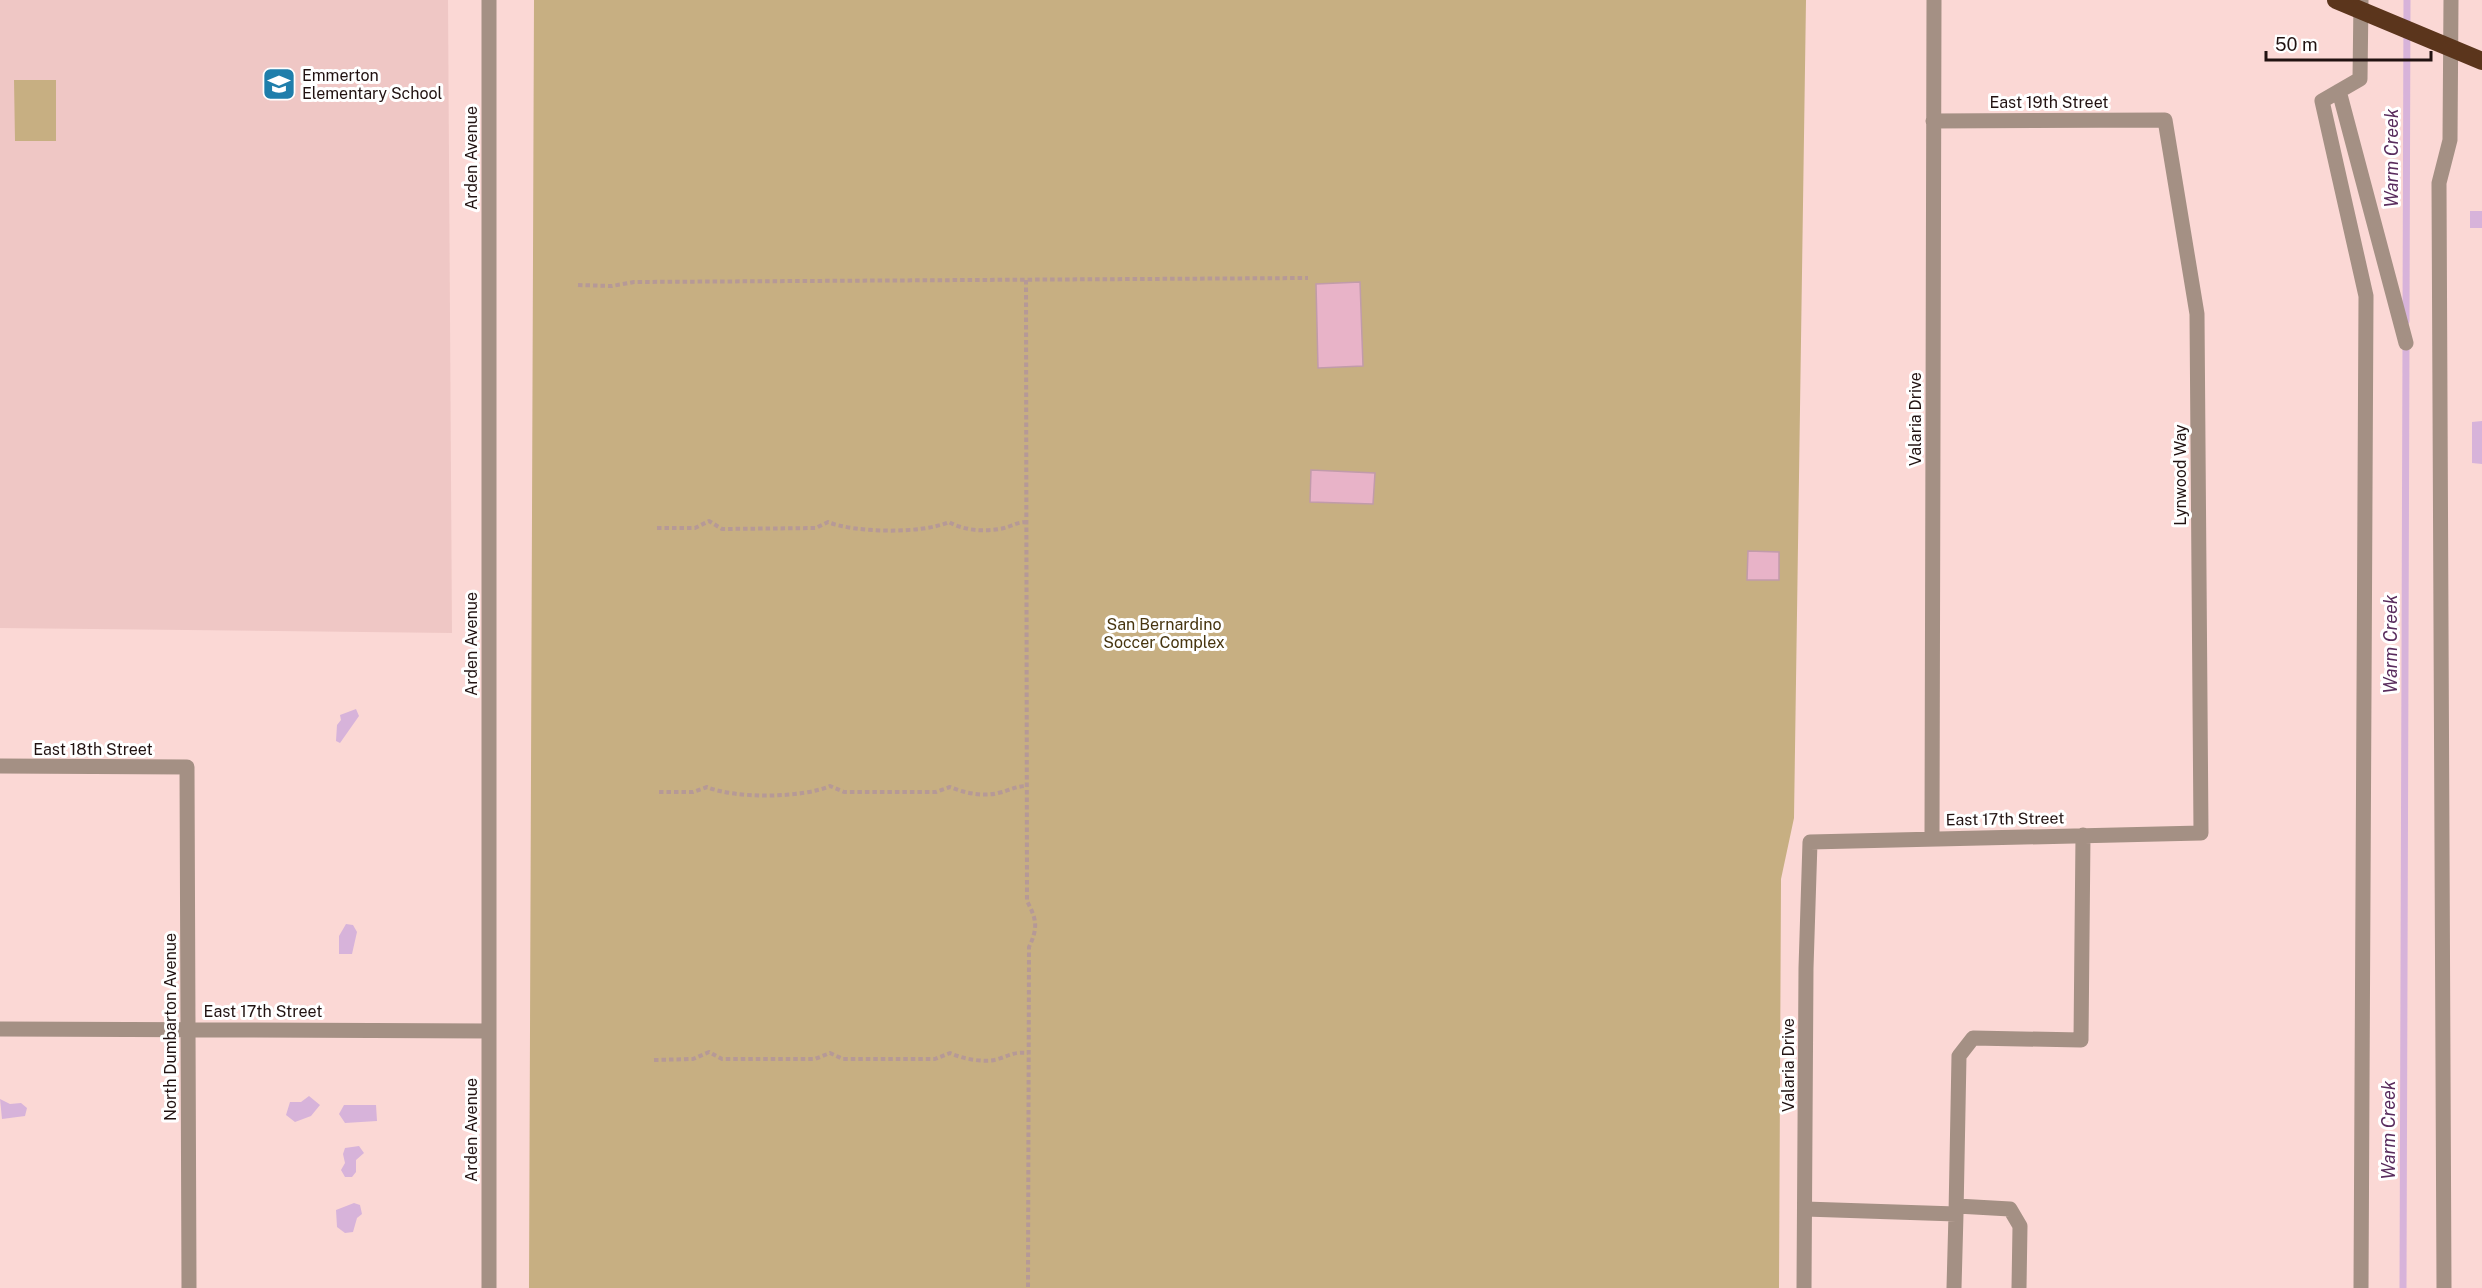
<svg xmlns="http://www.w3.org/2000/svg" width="2482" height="1288" font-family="'Public Sans',sans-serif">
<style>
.built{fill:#efc7c5}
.green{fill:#c7af82}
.water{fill:#d7b3da}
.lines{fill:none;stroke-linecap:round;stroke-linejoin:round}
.stream{stroke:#d7b3da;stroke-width:7}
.building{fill:#e8b3c8;stroke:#c19baa;stroke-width:1.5}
.path{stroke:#b69997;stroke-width:4;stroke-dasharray:4.5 3;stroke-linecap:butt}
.minor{stroke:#a49084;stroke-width:15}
.highway-bridge{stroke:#5b351c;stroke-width:18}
.labels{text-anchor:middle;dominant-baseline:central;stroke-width:6;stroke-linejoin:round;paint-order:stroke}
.poi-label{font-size:16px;fill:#211211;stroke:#fff;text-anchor:start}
.street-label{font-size:16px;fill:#211211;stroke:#fff}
.park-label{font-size:16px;fill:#473510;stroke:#fff}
.water-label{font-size:18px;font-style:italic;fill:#592c5d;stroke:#fff}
</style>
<rect width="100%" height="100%" fill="#fbd8d5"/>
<path class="built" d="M 0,0 L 448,0 L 452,633 L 0,628 Z"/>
<path class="green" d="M 534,0 L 1806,0 L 1794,818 L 1781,879 L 1779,1288 L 529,1288 Z
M 14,80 L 56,80 L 56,141 L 15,141 Z"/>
<path class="water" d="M 2470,211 L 2482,211 L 2482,228 L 2470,228 Z
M 2482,421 L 2482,464 L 2472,463 L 2472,422 Z
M 356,709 L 359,716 L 340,743 L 336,741 L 337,725 L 341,720 L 340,715 Z
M 346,924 L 353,925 L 357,932 L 352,954 L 339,954 L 339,936 Z
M 309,1096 L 320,1105 L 311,1116 L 295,1122 L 286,1115 L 290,1102 L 301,1102 Z
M 0,1099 L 10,1104 L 21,1103 L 27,1108 L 25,1116 L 2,1119 Z
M 344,1105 L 376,1105 L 377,1121 L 345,1123 L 339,1114 Z
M 359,1146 L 364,1153 L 356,1160 L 356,1172 L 352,1177 L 345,1177 L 341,1170 L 345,1163 L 343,1154 L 345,1148 Z
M 354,1203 L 360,1205 L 362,1214 L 357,1218 L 353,1232 L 345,1233 L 337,1227 L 336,1210 Z"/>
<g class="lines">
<path class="stream" d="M 2406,321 L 2407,0
M 2403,1288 L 2406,342"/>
</g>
<path class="building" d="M 1360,282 L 1363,366 L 1318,368 L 1316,284 Z
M 1311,470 L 1375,473 L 1373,504 L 1310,502 Z
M 1748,551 L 1779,552 L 1779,580 L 1747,580 Z"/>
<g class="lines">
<path class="path" d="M 1026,280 L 1027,901 C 1037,920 1038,928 1029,947 L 1028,1288
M 578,285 L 612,286 L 634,282 L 1308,278
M 657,528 L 695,528 L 709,521 L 722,529 L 816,528 L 828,522 C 855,533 922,534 949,522 C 963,530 982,532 999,529 C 1009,528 1016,522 1026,522
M 659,792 L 693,792 L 707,787 C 735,799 803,798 830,786 L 844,792 L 936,792 L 950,787 C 965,793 982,797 998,793 C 1009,791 1015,786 1027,786
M 654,1060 L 693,1059 L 709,1052 L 722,1059 L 815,1059 L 830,1053 L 843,1059 L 935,1059 L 950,1053 C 963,1059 987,1064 1001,1058 C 1012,1054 1016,1052 1028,1053"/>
<path class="minor" d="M 489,0 L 489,1288
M 2339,91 L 2406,343
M 0,766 L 187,767 L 189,1288
M 1932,838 L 1934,0
M 0,1029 L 489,1031
M 1957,1206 L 2010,1209 L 2020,1226 L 2019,1288
M 1805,1209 L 1956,1214 L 1954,1288
M 1956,1214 L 1959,1056 L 1973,1038 L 2081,1040 L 2083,835
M 1804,1288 L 1806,968 L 1810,842 L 2201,833 L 2197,314 L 2165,120 L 1933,121
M 2361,1288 L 2366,296 L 2322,101 L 2360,79 L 2361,0
M 2444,1288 L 2439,183 L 2450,140 L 2451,0"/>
<path class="highway-bridge" d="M 2336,0 L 2482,61"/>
</g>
<defs>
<g id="school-square" transform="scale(1.725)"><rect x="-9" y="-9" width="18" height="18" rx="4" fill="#1f7eab" stroke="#fff"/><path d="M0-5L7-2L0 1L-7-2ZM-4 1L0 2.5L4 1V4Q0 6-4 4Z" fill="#fff"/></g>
</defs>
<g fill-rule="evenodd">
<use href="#school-square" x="279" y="84"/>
</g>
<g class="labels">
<g class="poi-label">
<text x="302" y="75">Emmerton<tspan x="302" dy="18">Elementary School</tspan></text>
</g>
<g class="street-label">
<text x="2049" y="102">East 19th Street</text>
<text transform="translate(471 158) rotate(-90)">Arden Avenue</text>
<text transform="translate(1915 419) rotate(-90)">Valaria Drive</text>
<text transform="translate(2180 475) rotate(-90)">Lynwood Way</text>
<text transform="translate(471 644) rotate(-90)">Arden Avenue</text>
<text x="93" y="749">East 18th Street</text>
<text transform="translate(2005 819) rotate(-1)">East 17th Street</text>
<text x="263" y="1011">East 17th Street</text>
<text transform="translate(170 1027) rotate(-90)">North Dumbarton Avenue</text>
<text transform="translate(1788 1065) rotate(-90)">Valaria Drive</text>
<text transform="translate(471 1130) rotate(-90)">Arden Avenue</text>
</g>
<g class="park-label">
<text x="1164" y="624">San Bernardino<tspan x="1164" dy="18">Soccer Complex</tspan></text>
</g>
<g class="water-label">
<text transform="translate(2391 158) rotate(-90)">Warm Creek</text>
<text transform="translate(2390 644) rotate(-90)">Warm Creek</text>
<text transform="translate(2388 1130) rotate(-90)">Warm Creek</text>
</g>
</g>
<path d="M2266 51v9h165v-9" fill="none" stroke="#211211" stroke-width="3"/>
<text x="2275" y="51" font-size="18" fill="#211211" stroke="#ffffff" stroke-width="4.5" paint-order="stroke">50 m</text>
</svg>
